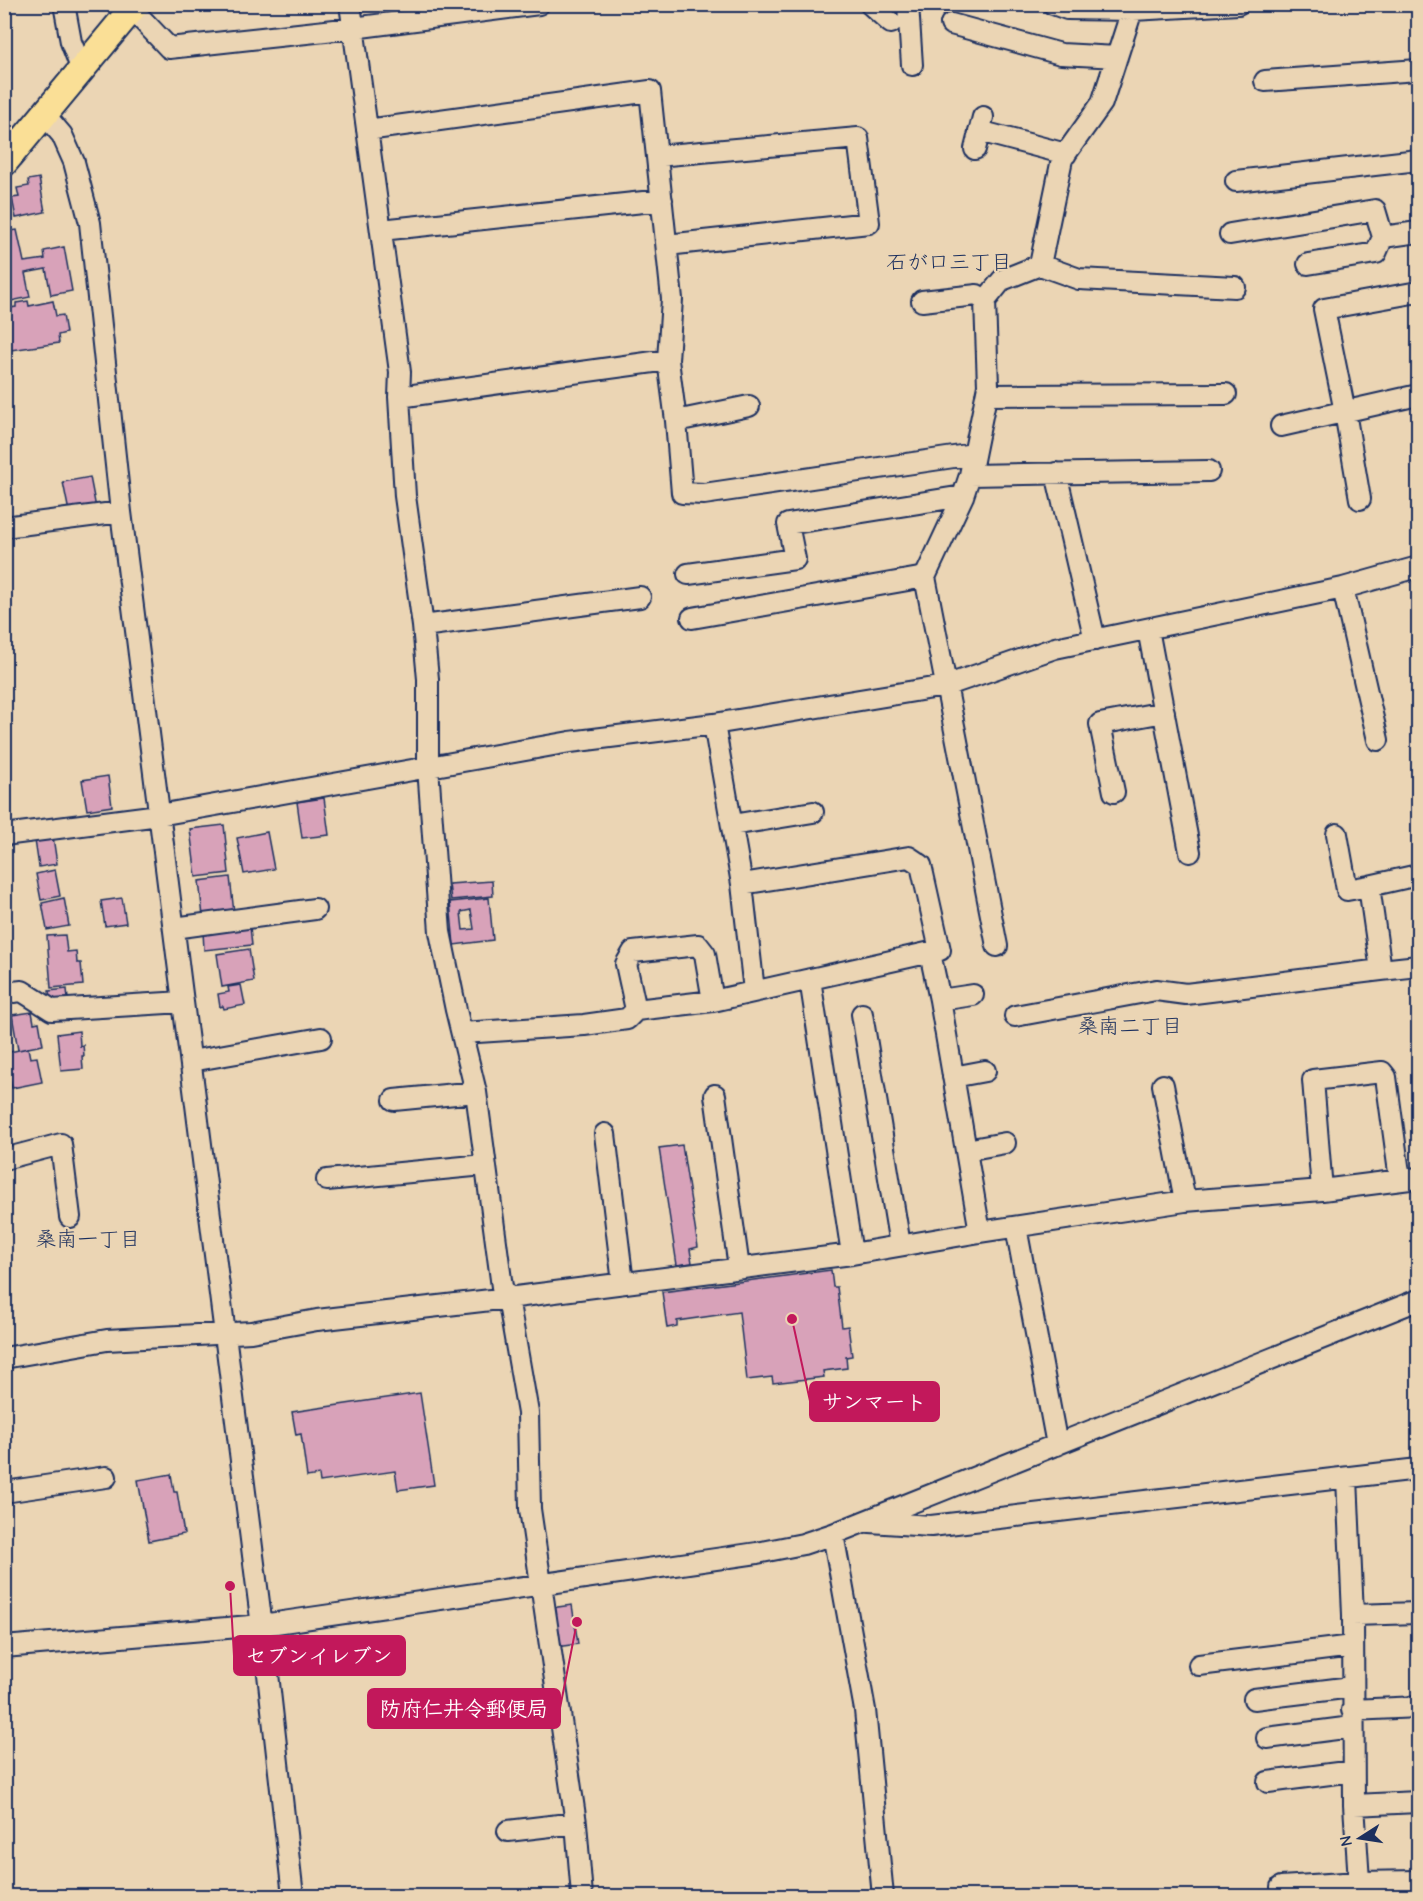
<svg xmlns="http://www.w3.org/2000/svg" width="1423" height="1901" font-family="'Comic Neue','Klee One',sans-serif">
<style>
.building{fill:#d8a2b9;stroke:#1b2f5e;stroke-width:1.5;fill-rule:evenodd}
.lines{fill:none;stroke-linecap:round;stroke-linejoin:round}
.minor-casing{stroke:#1b2f5e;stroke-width:24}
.major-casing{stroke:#1b2f5e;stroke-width:30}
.minor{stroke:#ebd5b4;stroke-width:20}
.major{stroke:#fadf96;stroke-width:26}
.labels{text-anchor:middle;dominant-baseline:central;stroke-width:4.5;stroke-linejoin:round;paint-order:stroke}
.neighbourhood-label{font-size:21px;fill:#1b2f5e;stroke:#ebd5b4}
.leader{fill:none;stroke:#c2185b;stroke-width:2}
.callout-dot{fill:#c2185b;stroke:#ebd5b4;stroke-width:2}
.callout{fill:#c2185b;stroke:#c2185b;stroke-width:2}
.callout-label{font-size:21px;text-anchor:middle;font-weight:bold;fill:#fff}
</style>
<rect width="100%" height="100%" fill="#ebd5b4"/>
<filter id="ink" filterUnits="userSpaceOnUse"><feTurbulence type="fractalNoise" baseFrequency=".0167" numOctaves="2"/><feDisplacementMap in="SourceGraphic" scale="12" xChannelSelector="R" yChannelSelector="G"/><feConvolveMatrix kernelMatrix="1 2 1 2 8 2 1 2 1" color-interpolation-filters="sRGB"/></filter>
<g filter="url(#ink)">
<path class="building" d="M 39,178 L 45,212 L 16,218 L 12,198 L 19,197 L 17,188 L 29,186 L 28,180 Z
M 17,230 L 24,262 L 45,259 L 44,251 L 64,247 L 72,291 L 51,295 L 46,269 L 25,273 L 30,297 L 6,302 L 7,307 L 4,307 L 4,232 Z
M 28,301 L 29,306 L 53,301 L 56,316 L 63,315 L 66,333 L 58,335 L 59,343 L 4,351 L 4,309 L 16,307 L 16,303 Z
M 90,477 L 96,508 L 69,512 L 63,482 Z
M 108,776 L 112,806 L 87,810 L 82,780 Z
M 324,798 L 329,835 L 302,838 L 297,802 Z
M 224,825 L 229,873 L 196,877 L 190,829 Z
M 267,832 L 274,869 L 244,874 L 237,838 Z
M 53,837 L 57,864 L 39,867 L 35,840 Z
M 55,870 L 60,896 L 41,900 L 36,874 Z
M 230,877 L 234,913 L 203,916 L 199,881 Z
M 492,881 L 493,896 L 451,900 L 449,884 Z
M 64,898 L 69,926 L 47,930 L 42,903 Z
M 122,898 L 126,923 L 105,926 L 101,901 Z
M 489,898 L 493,940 L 454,945 L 450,902 ZM 471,910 L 474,929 L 463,930 L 461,912 Z
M 250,927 L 252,945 L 204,950 L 203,931 Z
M 65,935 L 67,952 L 76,951 L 77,963 L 81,963 L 83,985 L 51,988 L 47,936 Z
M 249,949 L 254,981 L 222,987 L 217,954 Z
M 241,985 L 245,1005 L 224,1009 L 223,1006 L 220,1007 L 218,994 L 229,992 L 228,987 Z
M 67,989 L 68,999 L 50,1000 L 49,991 Z
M 32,1012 L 34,1023 L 39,1022 L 43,1045 L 18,1050 L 12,1015 Z
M 79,1031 L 80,1046 L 83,1045 L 84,1056 L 82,1056 L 83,1069 L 61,1071 L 57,1034 Z
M 28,1048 L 30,1058 L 37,1057 L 42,1082 L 12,1088 L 5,1053 Z
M 682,1145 L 698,1247 L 690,1249 L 692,1263 L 677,1265 L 659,1148 Z
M 831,1270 L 833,1287 L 837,1287 L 842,1327 L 848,1326 L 852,1356 L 846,1357 L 847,1368 L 823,1371 L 824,1377 L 773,1383 L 772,1377 L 747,1380 L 739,1312 L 677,1321 L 677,1326 L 667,1328 L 662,1292 Z
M 420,1393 L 434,1485 L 398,1490 L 395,1471 L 320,1482 L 319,1475 L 307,1477 L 301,1434 L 296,1435 L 292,1412 Z
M 171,1474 L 174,1492 L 177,1492 L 184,1534 L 149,1541 L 138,1480 Z
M 572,1605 L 578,1644 L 556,1647 L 551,1608 Z"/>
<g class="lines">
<g class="minor-casing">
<path id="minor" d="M 64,4 L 71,42 L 82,70
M 350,4 L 400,372 L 399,397 L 405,496 L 423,626 L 428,679 L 428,767 L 440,932 L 456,1010 L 476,1092 L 502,1287 L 508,1298 L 528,1413 L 530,1509 L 576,1823 L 582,1896
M 870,4 L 891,23
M 908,4 L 912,65
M 1053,4 L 1067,9 L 1133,10 L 1238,4
M 132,9 L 169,48 L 353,28 L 539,4
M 951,24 L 1061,54 L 1117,57
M 1265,81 L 1418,70
M 45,115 L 62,135 L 74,162 L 90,223 L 121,512 L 268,1674 L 293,1896
M 367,130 L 650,91 L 672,299 L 668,360 L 676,421 L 682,493 L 704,494 L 974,454
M 979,131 L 1066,154
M 975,149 L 983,117
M 657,156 L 858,138 L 869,223 L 667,245
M 1236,181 L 1418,160
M 381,230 L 662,200
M 1230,234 L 1375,210 L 1383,237
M 1308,264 L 1376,253 L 1383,237 L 1418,232
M 1040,265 L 1079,279 L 1235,287
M 922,301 L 977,295 L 985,301
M 986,395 L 1226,394
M 399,397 L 668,360
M 676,421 L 749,406
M 1281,426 L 1418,395
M 1056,473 L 1095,640
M 970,475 L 1209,471
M 1360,499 L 1345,412 L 1324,309 L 1418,292
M 4,527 L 121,512
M 688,574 L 795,559 L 788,524 L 963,496
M 1343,588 L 1378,740
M 692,618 L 925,577
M 423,626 L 640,597
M 1148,629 L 1190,852
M 714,724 L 742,884 L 754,991
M 1114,792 L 1100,724 L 1164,712
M 732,825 L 813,812
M 1337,834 L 1347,890 L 1369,886
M 4,835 L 159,815 L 570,742 L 714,724 L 945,686 L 1055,648 L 1343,588 L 1418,567
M 174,928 L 315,909
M 997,946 L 925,577 L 963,496 L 970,475 L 988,386 L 985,301 L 1002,280 L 1040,265 L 1062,159 L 1102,103 L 1134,4
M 930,953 L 940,1000 L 980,1232
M 1381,970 L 1418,966
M 810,979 L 852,1254
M 4,993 L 22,991 L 52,1010 L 183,1002
M 940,1000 L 973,995
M 636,1010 L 626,964 L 633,952 L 698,945 L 705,954 L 713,1001
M 862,1014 L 900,1245
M 1015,1016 L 1156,990 L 1186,994 L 1381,970 L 1369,886 L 1418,875
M 462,1033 L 584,1025 L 627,1019 L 636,1010 L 713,1001 L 940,950 L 921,865 L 909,857 L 742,884
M 191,1061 L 321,1038
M 953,1077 L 985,1071
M 1163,1085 L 1185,1201
M 715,1095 L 739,1268
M 394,1100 L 476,1092
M 605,1134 L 623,1283
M 966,1150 L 1005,1143
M 4,1159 L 61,1144 L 70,1217
M 327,1180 L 484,1165
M 1322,1190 L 1313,1080 L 1382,1072 L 1386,1077 L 1400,1180
M 1016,1227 L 1057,1445
M 4,1358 L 107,1340 L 251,1332 L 317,1320 L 508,1298 L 852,1254 L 980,1232 L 1185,1201 L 1322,1190 L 1418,1178
M 1347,1478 L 1353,1615 L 1354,1805 L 1360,1896
M 4,1492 L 106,1477
M 870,1522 L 931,1526 L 1418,1469
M 833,1534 L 865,1710 L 883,1896
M 1353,1615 L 1418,1613
M 4,1647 L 262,1625 L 757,1553 L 803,1544 L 833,1534 L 1418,1300
M 1199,1665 L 1352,1646
M 1254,1699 L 1352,1687
M 1352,1710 L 1418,1707
M 1267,1738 L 1352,1727
M 1268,1782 L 1353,1771
M 1354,1805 L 1418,1802
M 508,1831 L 576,1823
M 1281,1887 L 1359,1882 L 1418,1881"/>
</g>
<g class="major-casing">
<path id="major" d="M 4,163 L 136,4"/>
</g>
<use href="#minor" class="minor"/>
<use href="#major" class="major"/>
</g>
</g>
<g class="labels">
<g class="neighbourhood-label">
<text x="949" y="262">石が口三丁目</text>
<text x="1130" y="1026">桑南二丁目</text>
<text x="88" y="1239">桑南一丁目</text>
</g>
</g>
<path class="leader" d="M792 1319L810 1401M230 1586L234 1656M577 1622L560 1708"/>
<g class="callout-dot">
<circle cx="792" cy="1319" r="6"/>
<circle cx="230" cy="1586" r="6"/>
<circle cx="577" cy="1622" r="6"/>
</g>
<g class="callout">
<rect x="810" y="1382" width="129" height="39" rx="6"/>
<rect x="234" y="1636" width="171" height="39" rx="6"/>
<rect x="368" y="1689" width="192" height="39" rx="6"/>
</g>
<g class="callout-label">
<text x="874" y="1409">サンマート</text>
<text x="319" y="1663">セブンイレブン</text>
<text x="464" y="1716">防府仁井令郵便局</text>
</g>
<rect width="1423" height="1901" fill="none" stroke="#ebd5b4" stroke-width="24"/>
<rect x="12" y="12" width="1399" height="1877" fill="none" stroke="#1b2f5e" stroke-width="2" filter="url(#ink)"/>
<g transform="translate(1360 1838) rotate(258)" stroke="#ebd5b4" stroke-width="4.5" paint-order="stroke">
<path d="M0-4.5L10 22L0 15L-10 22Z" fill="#1b2f5e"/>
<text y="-9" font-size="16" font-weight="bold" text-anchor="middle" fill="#1b2f5e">N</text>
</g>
</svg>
